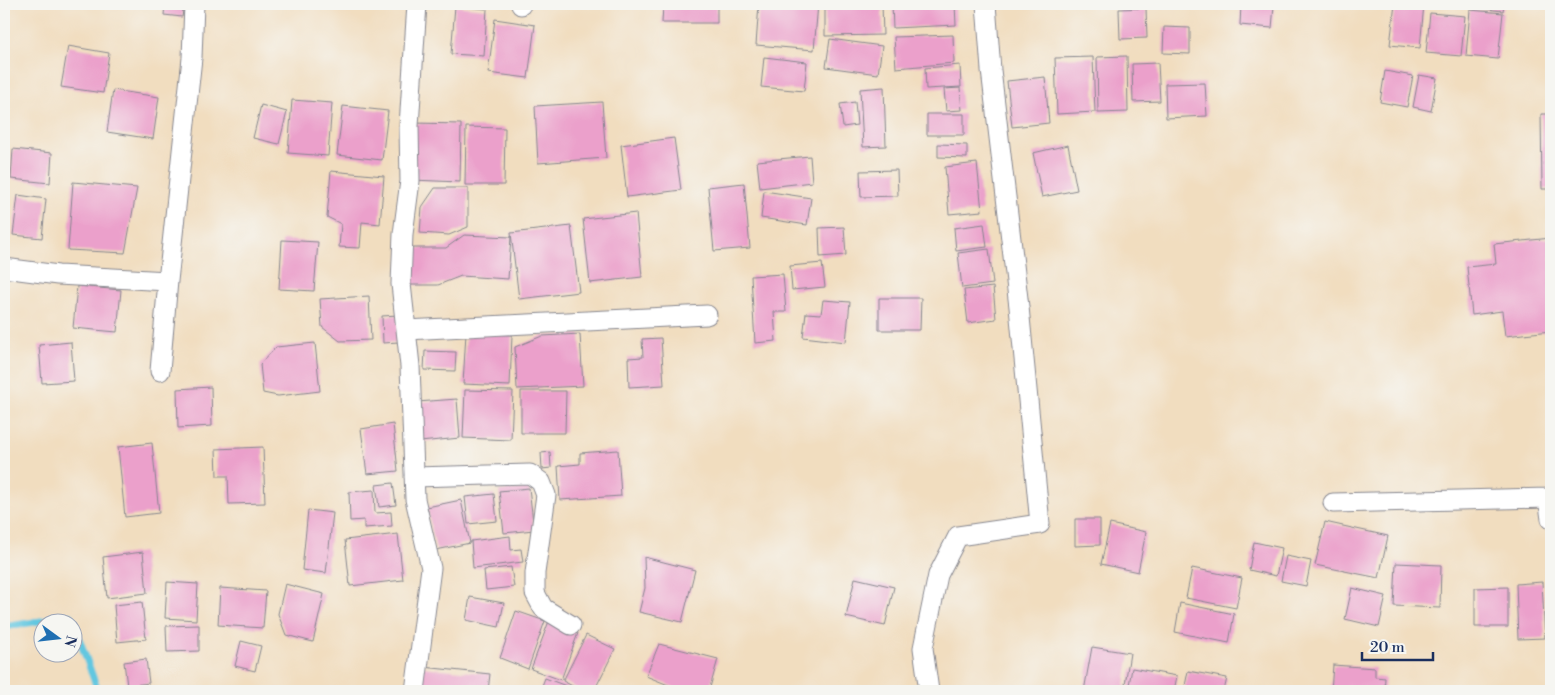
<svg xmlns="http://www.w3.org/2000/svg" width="1555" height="695" font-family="'Libre Bodoni',serif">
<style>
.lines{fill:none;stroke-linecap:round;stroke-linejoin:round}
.stream{stroke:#62c7e0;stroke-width:7}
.building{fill:#eba0cb}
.minor-casing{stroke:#86868e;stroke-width:21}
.minor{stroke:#fff;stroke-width:19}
</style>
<rect width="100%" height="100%" fill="#f6f6f2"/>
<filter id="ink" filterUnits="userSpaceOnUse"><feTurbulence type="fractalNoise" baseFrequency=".02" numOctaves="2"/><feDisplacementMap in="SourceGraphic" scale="10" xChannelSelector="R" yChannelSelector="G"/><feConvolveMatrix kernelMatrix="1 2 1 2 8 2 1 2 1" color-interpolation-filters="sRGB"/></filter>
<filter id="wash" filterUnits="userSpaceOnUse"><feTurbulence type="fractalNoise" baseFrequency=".0096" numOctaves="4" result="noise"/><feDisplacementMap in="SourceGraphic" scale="20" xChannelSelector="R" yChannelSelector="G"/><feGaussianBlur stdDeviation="1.12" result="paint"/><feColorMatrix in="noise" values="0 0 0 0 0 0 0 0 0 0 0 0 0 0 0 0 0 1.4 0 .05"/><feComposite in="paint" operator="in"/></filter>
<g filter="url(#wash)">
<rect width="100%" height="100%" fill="#f1ddbf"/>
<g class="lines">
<path class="stream" d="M 4,627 L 71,616 L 98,691"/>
</g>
<g id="blocks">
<path class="building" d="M 165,4 L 184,4 L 182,17 L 164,15 Z
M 663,4 L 717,4 L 717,23 L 662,23 Z
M 759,4 L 818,4 L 814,50 L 756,45 Z
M 825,4 L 882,4 L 883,35 L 825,36 Z
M 892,4 L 955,4 L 956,25 L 893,28 Z
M 1241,4 L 1274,6 L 1272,28 L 1240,25 Z
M 1395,4 L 1424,4 L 1420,48 L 1390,45 Z
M 1467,4 L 1504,4 L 1503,11 L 1467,7 Z
M 455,6 L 487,9 L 484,56 L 451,54 Z
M 1146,8 L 1147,38 L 1120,39 L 1119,9 Z
M 1470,10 L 1503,13 L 1498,59 L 1466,56 Z
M 1430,13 L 1465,16 L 1461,56 L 1426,53 Z
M 495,19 L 535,25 L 528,78 L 488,73 Z
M 1164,27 L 1190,28 L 1190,54 L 1163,53 Z
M 953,35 L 954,63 L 896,68 L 894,37 Z
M 830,39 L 882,46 L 878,74 L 826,67 Z
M 68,46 L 109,53 L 103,93 L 61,87 Z
M 1127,56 L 1128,112 L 1098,113 L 1097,57 Z
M 764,57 L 807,62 L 804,91 L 761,87 Z
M 1093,57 L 1095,112 L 1057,114 L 1055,58 Z
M 1158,63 L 1160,101 L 1133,102 L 1132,64 Z
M 960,65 L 961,87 L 926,89 L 925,68 Z
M 1385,71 L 1413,76 L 1407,107 L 1380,102 Z
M 1419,75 L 1437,78 L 1431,111 L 1413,107 Z
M 1045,77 L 1049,123 L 1012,127 L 1007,81 Z
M 1205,83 L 1207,116 L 1166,118 L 1165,84 Z
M 884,87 L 886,146 L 863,147 L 860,89 Z
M 960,88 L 962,110 L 946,111 L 944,89 Z
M 113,90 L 159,97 L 153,139 L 107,132 Z
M 292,100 L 332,103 L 328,156 L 288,153 Z
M 602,102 L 606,158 L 538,163 L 535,106 Z
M 855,102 L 857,125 L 843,127 L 840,104 Z
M 261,105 L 287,112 L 279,144 L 253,138 Z
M 343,106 L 388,111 L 382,160 L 337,155 Z
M 927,114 L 964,114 L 964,135 L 927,135 Z
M 1541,114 L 1551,114 L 1551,189 L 1542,189 Z
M 414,123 L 461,124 L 460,182 L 412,180 Z
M 466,127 L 505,128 L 504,185 L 465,185 Z
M 674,138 L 681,190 L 627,197 L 621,145 Z
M 938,144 L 967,145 L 967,158 L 938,157 Z
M 1068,145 L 1077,190 L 1042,197 L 1033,153 Z
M 13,149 L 52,153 L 50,183 L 11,179 Z
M 810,156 L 812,182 L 760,188 L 757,161 Z
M 977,163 L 982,211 L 949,214 L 945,167 Z
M 897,170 L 898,196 L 861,197 L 860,171 Z
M 331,171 L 384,176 L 380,224 L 362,222 L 360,248 L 339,247 L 341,224 L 327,217 Z
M 73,182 L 137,188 L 125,253 L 68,250 Z
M 744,183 L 750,248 L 714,251 L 708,187 Z
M 435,188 L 468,188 L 468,227 L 449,235 L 420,233 L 422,207 Z
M 764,191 L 811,198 L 807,225 L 761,218 Z
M 18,195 L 46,199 L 42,238 L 13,235 Z
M 636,213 L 642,277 L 590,283 L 583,219 Z
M 984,224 L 987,247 L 956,251 L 954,228 Z
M 571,226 L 579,292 L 519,299 L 511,233 Z
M 844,227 L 846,255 L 820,257 L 819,228 Z
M 464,235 L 511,237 L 508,279 L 461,276 L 438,285 L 408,285 L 407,248 L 446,248 Z
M 1551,238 L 1551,331 L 1505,336 L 1502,311 L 1472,315 L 1467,267 L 1496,264 L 1494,244 Z
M 282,240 L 318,242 L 314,291 L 279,289 Z
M 989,249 L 993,284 L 962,288 L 958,253 Z
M 822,263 L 825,287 L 792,290 L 790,266 Z
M 783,274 L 786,312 L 774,312 L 776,341 L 755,343 L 751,276 Z
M 77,286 L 121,290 L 117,332 L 73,328 Z
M 993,287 L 996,319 L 968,323 L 964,290 Z
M 369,296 L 371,340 L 340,341 L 322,327 L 320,299 Z
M 879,298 L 921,298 L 920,330 L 879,330 Z
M 823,300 L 850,302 L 846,342 L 803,337 L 806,313 L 821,314 Z
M 398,315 L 399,342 L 383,343 L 382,316 Z
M 466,333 L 512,335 L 510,386 L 463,384 Z
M 580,334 L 583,386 L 517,389 L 515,347 L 542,336 Z
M 661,338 L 664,385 L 629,387 L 628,358 L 643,357 L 642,339 Z
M 71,342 L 74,381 L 42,383 L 39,345 Z
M 315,343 L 320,391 L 278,396 L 263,393 L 260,364 L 276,347 Z
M 425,351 L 456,352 L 455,371 L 424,370 Z
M 211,387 L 212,426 L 178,428 L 177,389 Z
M 465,390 L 513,391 L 511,440 L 463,438 Z
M 521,391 L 566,391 L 565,433 L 521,433 Z
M 457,399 L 460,438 L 420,442 L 417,402 Z
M 393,424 L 398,471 L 367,474 L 361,429 Z
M 152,443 L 159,513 L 125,517 L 118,447 Z
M 263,447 L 265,503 L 229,504 L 228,476 L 217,476 L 216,449 Z
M 618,450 L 621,496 L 560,500 L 558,466 L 580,464 L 580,453 Z
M 550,452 L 551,468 L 542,469 L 541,453 Z
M 393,483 L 396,505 L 379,507 L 376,485 Z
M 529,488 L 534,530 L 504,533 L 499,491 Z
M 374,490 L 375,513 L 391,512 L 392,526 L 364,528 L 364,520 L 350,521 L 349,492 Z
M 494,494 L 497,521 L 468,524 L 465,497 Z
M 461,500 L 470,543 L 436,550 L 427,507 Z
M 308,510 L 333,513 L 326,573 L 302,570 Z
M 1075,519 L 1100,519 L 1100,545 L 1075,546 Z
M 1325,522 L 1388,536 L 1379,578 L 1315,565 Z
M 1110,524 L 1146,532 L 1138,572 L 1101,564 Z
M 398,534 L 403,580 L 350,586 L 345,540 Z
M 510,536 L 511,550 L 521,549 L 523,562 L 473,568 L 471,541 Z
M 1254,542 L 1282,548 L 1276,576 L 1249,570 Z
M 143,552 L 147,593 L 107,598 L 103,557 Z
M 1286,556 L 1311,561 L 1306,586 L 1281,581 Z
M 644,557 L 695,570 L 682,622 L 639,612 L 645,588 Z
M 1396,563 L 1441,565 L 1440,608 L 1394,606 Z
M 511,567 L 514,587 L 486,590 L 484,570 Z
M 1192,568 L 1242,578 L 1236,608 L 1186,598 Z
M 855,578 L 894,587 L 885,626 L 846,617 Z
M 167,582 L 198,584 L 196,620 L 165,618 Z
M 1542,582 L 1545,638 L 1518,639 L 1516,584 Z
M 285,584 L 324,594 L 313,642 L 286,635 L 278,614 Z
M 1508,587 L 1508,627 L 1475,627 L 1475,588 Z
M 220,588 L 266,591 L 263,628 L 218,625 Z
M 1352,588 L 1386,596 L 1379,627 L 1345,619 Z
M 470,597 L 504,603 L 499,627 L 466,620 Z
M 142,602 L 146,639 L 117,642 L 114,605 Z
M 1180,603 L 1234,614 L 1229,643 L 1175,632 Z
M 516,611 L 545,621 L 528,669 L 500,658 Z
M 549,621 L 578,633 L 561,680 L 531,669 Z
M 199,625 L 199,651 L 167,652 L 166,626 Z
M 586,635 L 615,649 L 594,691 L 582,691 L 563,681 Z
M 241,641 L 261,646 L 255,671 L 235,666 Z
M 659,644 L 718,659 L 709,691 L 683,691 L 646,676 Z
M 1092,647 L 1130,653 L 1124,691 L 1084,691 Z
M 146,659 L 149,683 L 127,686 L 124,662 Z
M 1333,665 L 1375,668 L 1375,677 L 1385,678 L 1384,691 L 1331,691 Z
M 423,667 L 490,674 L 488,691 L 421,691 Z
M 1132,668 L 1177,676 L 1174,691 L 1128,691 Z
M 1188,671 L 1227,678 L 1224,691 L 1184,691 Z
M 545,678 L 574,689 L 573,691 L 540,691 Z
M 277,688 L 289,691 L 276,691 Z
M 1451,689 L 1464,690 L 1463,691 L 1451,691 Z"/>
</g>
</g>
<g filter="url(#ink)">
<use href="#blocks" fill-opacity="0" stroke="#86868e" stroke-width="1"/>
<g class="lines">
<g class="minor-casing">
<path id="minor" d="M 521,4 L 521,5
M 4,268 L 58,275 L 168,281 L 192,58 L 194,4
M 406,330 L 707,315
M 160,371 L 168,281
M 414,477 L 530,474 L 541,482 L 546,495 L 535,573 L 535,593 L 543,608 L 571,625
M 1548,498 L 1551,519
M 1333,503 L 1548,498 L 1551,496
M 415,691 L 431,568 L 415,499 L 410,366 L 401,284 L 403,234 L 410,181 L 409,126 L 417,4
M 929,691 L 923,648 L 938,575 L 958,536 L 1040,524 L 1019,307 L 991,70 L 986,4"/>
</g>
<use href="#minor" class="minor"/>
</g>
</g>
<rect width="1555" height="695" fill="none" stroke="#f6f6f2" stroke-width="20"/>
<g transform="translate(58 638) rotate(105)"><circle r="24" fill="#f6f6f2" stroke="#9ea6b7"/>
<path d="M0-4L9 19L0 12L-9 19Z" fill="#1f6fb2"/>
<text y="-8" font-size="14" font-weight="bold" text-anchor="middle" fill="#1b2f5e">N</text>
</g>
<path d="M1362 652v8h71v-8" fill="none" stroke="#1b2f5e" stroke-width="2.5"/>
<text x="1370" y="652" font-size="15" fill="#1b2f5e" stroke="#f6f6f2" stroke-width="4" paint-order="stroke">20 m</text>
</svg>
